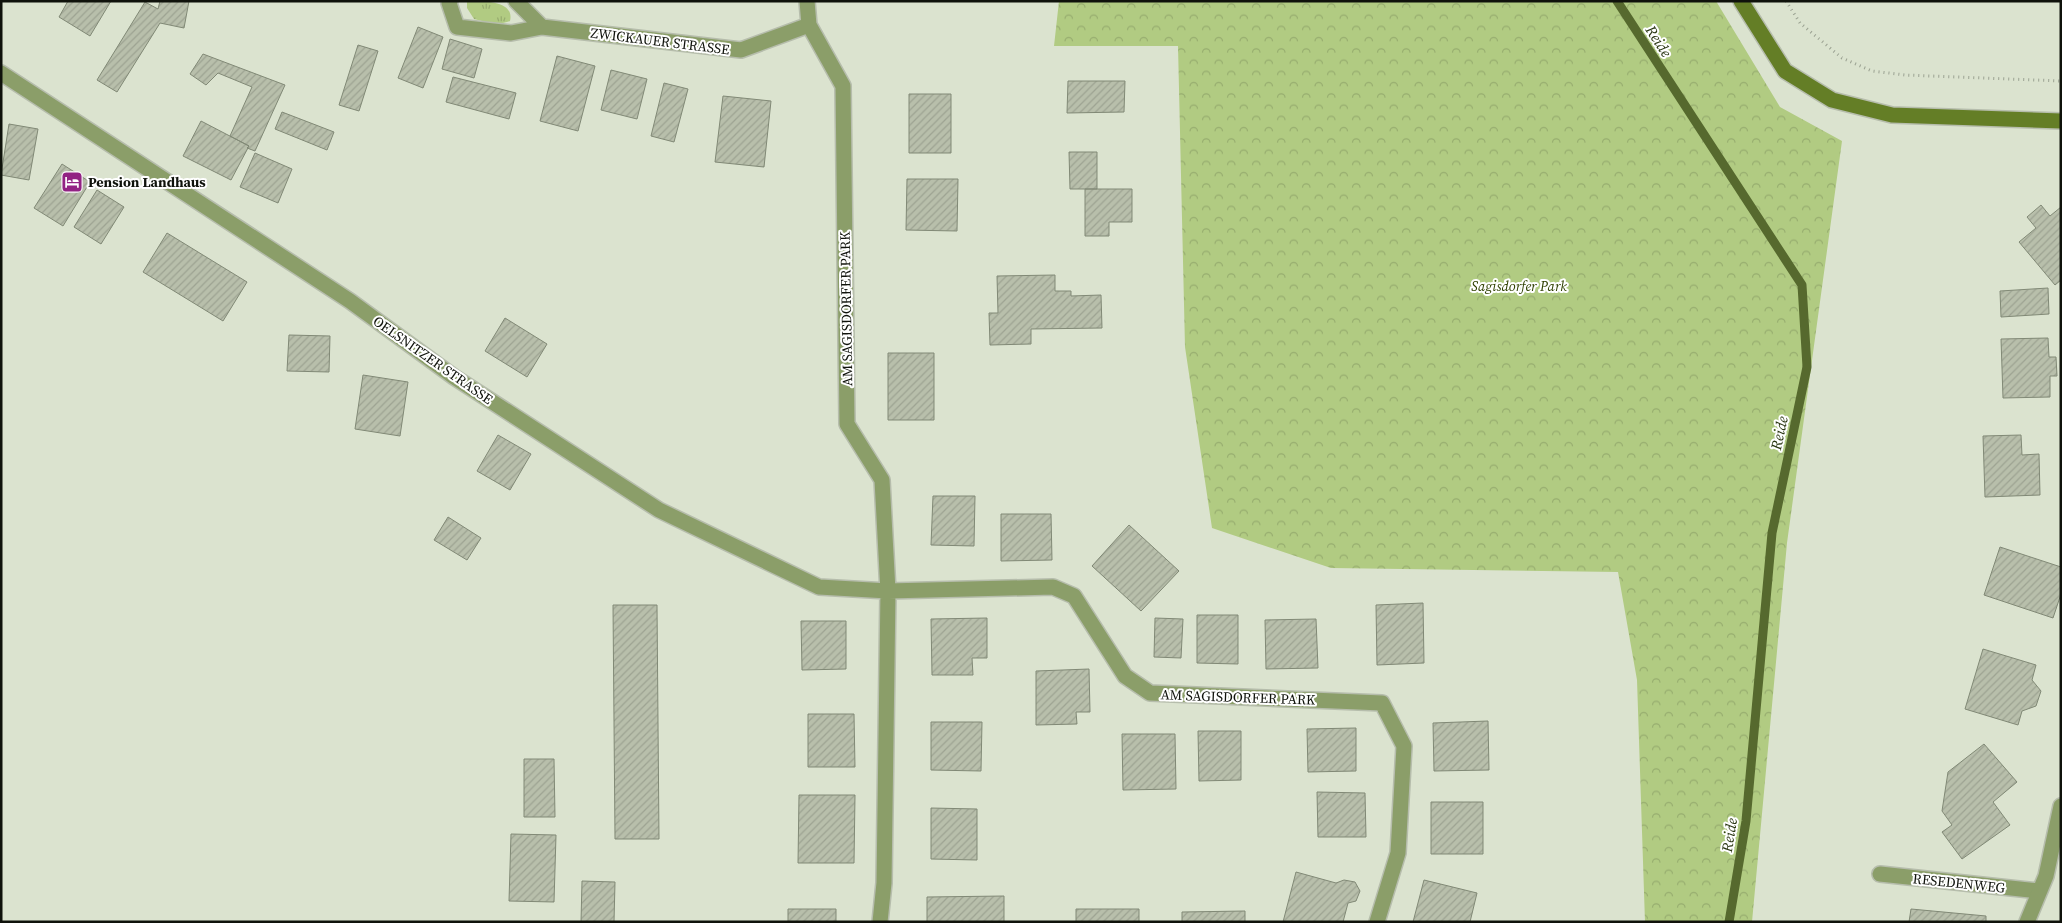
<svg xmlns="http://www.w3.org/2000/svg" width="2062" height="923" font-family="'Source Serif 4',serif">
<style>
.grass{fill:url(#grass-tufts)}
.forest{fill:url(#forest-crowns)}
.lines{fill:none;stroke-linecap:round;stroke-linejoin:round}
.stream{stroke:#56692e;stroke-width:9}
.building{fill:url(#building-hatch);stroke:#818976}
.lane-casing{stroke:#b6bdac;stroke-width:18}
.street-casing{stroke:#b6bdac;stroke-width:18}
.secondary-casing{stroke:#b6bdac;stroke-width:18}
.path{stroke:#9ba292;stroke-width:3;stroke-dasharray:1 4;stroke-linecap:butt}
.lane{stroke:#8b9e69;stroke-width:15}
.street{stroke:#8b9e69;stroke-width:15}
.secondary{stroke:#647e26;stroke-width:15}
.labels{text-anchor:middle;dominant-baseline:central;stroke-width:4;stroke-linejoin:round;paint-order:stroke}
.street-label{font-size:14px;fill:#0f120b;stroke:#fff}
.poi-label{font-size:14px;font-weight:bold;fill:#0f120b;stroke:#fff;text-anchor:start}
.park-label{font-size:14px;font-style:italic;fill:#2f4000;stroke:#fff}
.water-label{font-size:15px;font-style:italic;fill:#2b3714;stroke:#fff}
</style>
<defs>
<pattern id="grass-tufts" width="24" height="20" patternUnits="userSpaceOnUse" patternTransform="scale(1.25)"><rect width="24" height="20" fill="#b1cb82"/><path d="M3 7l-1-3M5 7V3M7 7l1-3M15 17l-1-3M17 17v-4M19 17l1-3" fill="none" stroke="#97ad6f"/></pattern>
<pattern id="forest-crowns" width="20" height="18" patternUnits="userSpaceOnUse" patternTransform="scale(1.25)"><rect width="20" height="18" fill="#b1cb82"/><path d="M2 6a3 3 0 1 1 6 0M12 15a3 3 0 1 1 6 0" fill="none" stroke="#97ad6f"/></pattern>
<pattern id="building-hatch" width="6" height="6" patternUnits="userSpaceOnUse" patternTransform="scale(1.25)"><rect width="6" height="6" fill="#b8bfab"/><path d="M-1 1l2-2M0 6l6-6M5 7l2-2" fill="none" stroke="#9da392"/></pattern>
</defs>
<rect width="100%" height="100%" fill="#dbe3cf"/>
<path class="grass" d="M 467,1 C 482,1 515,0 510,21 C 498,26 486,22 474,19 L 467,8 Z"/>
<path class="forest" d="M 1059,1 L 1716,1 L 1780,107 L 1842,141 L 1787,543 L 1752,922 L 1645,922 L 1637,680 L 1618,572 L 1331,568 L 1212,528 L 1185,347 L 1178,46 L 1054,46 Z"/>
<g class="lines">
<path class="stream" d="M 1617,1 L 1802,285 L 1807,367 L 1772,533 L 1746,821 L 1729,922"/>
</g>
<path class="building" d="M 68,1 L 111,1 L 90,36 L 59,17 Z
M 160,1 L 189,1 L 184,28 L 160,23 L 117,92 L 97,80 L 145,2 L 158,9 Z
M 418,27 L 443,37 L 423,88 L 398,78 Z
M 450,39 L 482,49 L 474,78 L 442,69 Z
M 358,45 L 378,51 L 359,111 L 339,105 Z
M 203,54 L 285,85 L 255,151 L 247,148 L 249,146 L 230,136 L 252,87 L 218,73 L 206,85 L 190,74 Z
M 557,56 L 595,66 L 578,131 L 540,121 Z
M 611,70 L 647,79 L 637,119 L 601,110 Z
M 453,77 L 516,93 L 509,119 L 446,102 Z
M 1068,81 L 1125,81 L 1124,112 L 1067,113 Z
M 664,83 L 688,89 L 674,142 L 651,136 Z
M 909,94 L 951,94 L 951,153 L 909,153 Z
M 723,96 L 771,101 L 764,167 L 715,162 Z
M 282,112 L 334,132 L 327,150 L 275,129 Z
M 201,121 L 249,146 L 231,180 L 183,156 Z
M 9,124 L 38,129 L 29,180 L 1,175 Z
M 1069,152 L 1097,152 L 1097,189 L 1070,189 Z
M 255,153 L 292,169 L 278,203 L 240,187 Z
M 62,164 L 90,182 L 63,226 L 34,208 Z
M 907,179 L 958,179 L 957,231 L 906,230 Z
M 1085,189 L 1132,189 L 1132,222 L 1109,222 L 1109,236 L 1085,236 Z
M 97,190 L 124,207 L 101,244 L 74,227 Z
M 2041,205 L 2050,216 L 2061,207 L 2061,280 L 2055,285 L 2019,242 L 2036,228 L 2027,217 Z
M 167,233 L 247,282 L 223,321 L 143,272 Z
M 1055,275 L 1055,291 L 1071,291 L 1071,296 L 1101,295 L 1102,328 L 1031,329 L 1031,344 L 990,345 L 989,313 L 998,313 L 997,276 Z
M 2048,288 L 2049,314 L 2001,317 L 2000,291 Z
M 505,318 L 547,344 L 527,377 L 485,351 Z
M 289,335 L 330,336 L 329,372 L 287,371 Z
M 2048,338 L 2049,357 L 2056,357 L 2057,376 L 2050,376 L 2050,397 L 2003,398 L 2001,339 Z
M 888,353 L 934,353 L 934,420 L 888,420 Z
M 363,375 L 408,382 L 400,436 L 355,429 Z
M 498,435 L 531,454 L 510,490 L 477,471 Z
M 2021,435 L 2022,455 L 2039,454 L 2040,495 L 1985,497 L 1983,436 Z
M 933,496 L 975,496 L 974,546 L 931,545 Z
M 1001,514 L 1051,514 L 1052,560 L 1001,561 Z
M 448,517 L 481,538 L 467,560 L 434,540 Z
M 1129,525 L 1179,571 L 1141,611 L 1092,566 Z
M 2000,547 L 2061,567 L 2061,594 L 2053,618 L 1984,595 Z
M 1423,603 L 1424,663 L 1377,665 L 1376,605 Z
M 613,605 L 657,605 L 659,839 L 615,839 Z
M 1197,615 L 1238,615 L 1238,664 L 1197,663 Z
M 987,618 L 987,658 L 972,658 L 973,675 L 932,675 L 931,619 Z
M 1155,618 L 1183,619 L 1181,658 L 1154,657 Z
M 1316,619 L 1318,668 L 1266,669 L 1265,620 Z
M 801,621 L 846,621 L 846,669 L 802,670 Z
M 1983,649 L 2036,665 L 2032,680 L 2041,691 L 2036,706 L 2022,711 L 2018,725 L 1965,709 Z
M 1089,669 L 1090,712 L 1076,712 L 1077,724 L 1036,725 L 1036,671 Z
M 808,714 L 854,714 L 855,767 L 808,767 Z
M 1488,721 L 1489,770 L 1434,771 L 1433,723 Z
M 931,722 L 982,722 L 981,771 L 931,770 Z
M 1356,728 L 1356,771 L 1308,772 L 1307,729 Z
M 1198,731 L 1241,731 L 1241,780 L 1199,781 Z
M 1122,734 L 1175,734 L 1176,789 L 1123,790 Z
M 1984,744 L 2017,782 L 1993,802 L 2010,825 L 1962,859 L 1942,832 L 1952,825 L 1942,811 L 1948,772 Z
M 524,759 L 554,759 L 555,817 L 524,817 Z
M 1317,792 L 1365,793 L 1366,837 L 1318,837 Z
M 799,795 L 855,795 L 854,863 L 798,863 Z
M 1431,802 L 1483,802 L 1483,854 L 1431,854 Z
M 931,808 L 977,809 L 977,860 L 931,859 Z
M 511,834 L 556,835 L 554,902 L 509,901 Z
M 1296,872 L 1336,883 L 1344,880 L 1355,882 L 1360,891 L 1356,901 L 1348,903 L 1343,922 L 1283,922 Z
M 1424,880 L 1477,893 L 1470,922 L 1413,922 Z
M 582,881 L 615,882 L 614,922 L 581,922 Z
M 1004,896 L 1004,922 L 927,922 L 927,897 Z
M 788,909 L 836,909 L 836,922 L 788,922 Z
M 1076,909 L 1139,909 L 1139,922 L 1076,922 Z
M 1911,909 L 1986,916 L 1986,922 L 1909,922 Z
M 1245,911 L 1245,922 L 1182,922 L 1182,912 Z"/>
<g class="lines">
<g class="lane-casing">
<path id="lane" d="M 1880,874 L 2039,891"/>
</g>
<g class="street-casing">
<path id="street" d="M 450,1 L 449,3 L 457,27 L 511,33 L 542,27 L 741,50 L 809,25
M 516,1 L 542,27
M 1,73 L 350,301 L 454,377 L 659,510 L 819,587 L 888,591 L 882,480 L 847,424 L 843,86 L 809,25 L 807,1
M 880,922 L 884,883 L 888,591 L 1053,587 L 1074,596 L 1125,676 L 1150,693 L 1382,703 L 1404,746 L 1398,853 L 1377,922
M 2027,922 L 2046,876 L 2061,806"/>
</g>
<g class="secondary-casing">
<path id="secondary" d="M 1741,1 L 1785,71 L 1832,100 L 1892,115 L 2061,121"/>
</g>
<path class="path" d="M 1786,1 L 1800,23 L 1842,58 L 1872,71 L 1905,75 L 2061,81"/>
<use href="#lane" class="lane"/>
<use href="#street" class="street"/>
<use href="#secondary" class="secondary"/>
</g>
<defs>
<g id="hotel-square" transform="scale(1.125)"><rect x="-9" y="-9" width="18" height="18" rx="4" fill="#922283" stroke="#fff"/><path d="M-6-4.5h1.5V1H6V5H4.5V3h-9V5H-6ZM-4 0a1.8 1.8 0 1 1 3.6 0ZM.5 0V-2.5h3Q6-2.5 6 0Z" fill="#fff"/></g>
</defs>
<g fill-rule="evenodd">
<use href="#hotel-square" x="72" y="182"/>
</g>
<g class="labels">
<g class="street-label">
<text transform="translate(660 41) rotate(7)">ZWICKAUER STRASSE</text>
<text transform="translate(846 309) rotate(-91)">AM SAGISDORFER PARK</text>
<text transform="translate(433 360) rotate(35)">OELSNITZER STRASSE</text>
<text transform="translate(1238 697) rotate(2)">AM SAGISDORFER PARK</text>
<text transform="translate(1959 883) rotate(6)">RESEDENWEG</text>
</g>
<g class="poi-label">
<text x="88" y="182">Pension Landhaus</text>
</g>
<g class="park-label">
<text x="1519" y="286">Sagisdorfer Park</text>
</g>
<g class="water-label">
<text transform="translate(1659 41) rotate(57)">Reide</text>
<text transform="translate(1779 433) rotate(-78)">Reide</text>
<text transform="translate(1729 835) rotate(-81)">Reide</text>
</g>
</g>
<rect width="2062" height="923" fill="none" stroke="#0f120b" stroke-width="5"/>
</svg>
